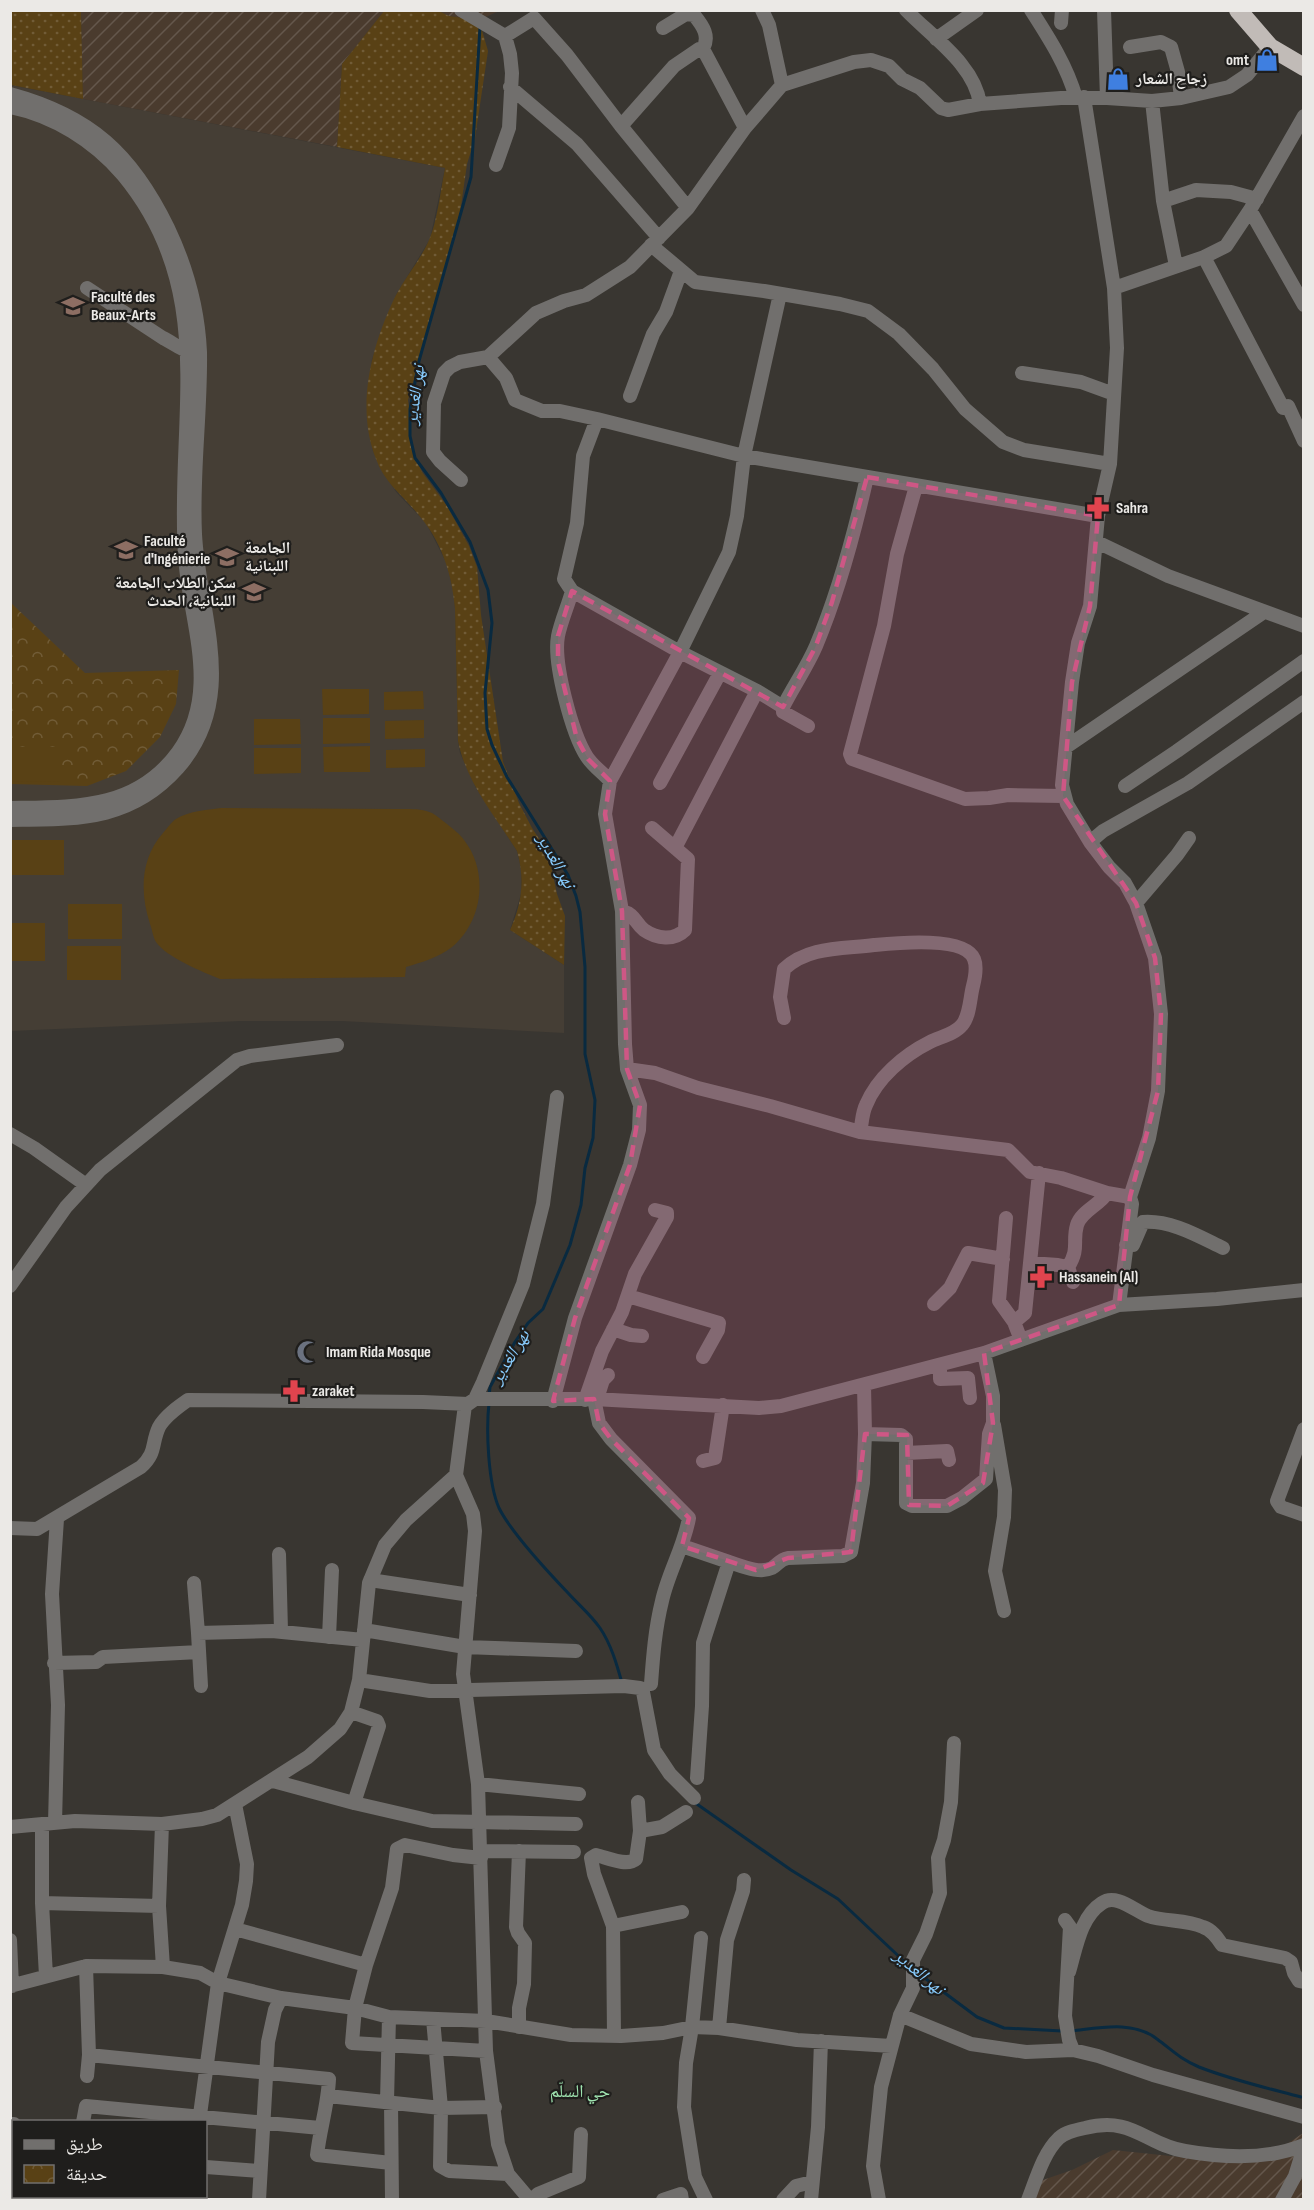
<svg xmlns="http://www.w3.org/2000/svg" width="1314" height="2210" font-family="'Sofia Sans Condensed','Noto Naskh Arabic',sans-serif">
<style>
.built{fill:#453e35}
.industrial{fill:url(#industrial-furrows)}
.grass{fill:url(#grass-dots)}
.park{fill:url(#park-crowns)}
.garden{fill:#594115}
.lines{fill:none;stroke-linecap:round;stroke-linejoin:round}
.stream{stroke:#092a40;stroke-width:3}
.minor{stroke:#716f6d;stroke-width:14}
.highway{stroke:#c1bbb7;stroke-width:18}
.marked{fill:#ce5785;fill-opacity:0.2;stroke:#ce5785;stroke-width:4.5;stroke-dasharray:12 8;stroke-linejoin:round}
.labels{text-anchor:middle;dominant-baseline:central;stroke-width:4.5;stroke-linejoin:round;paint-order:stroke}
.poi-label{font-size:16px;font-weight:bold;fill:#ebe9e6;stroke:#1f1e1c;text-anchor:start}
.water-label{font-size:18px;font-style:italic;fill:#88ccfe;stroke:#1f1e1c}
.neighbourhood-label{font-size:18px;fill:#a0e5b1;stroke:#1f1e1c}
</style>
<defs>
<pattern id="industrial-furrows" width="10" height="10" patternUnits="userSpaceOnUse" patternTransform="scale(1.5)"><rect width="10" height="10" fill="#4a3b2e"/><path d="M-1 1l2-2M0 10L10 0M9 11l2-2" fill="none" stroke="#64574c"/></pattern>
<pattern id="grass-dots" width="8" height="8" patternUnits="userSpaceOnUse" patternTransform="scale(1.5)"><rect width="8" height="8" fill="#594115"/><path d="M2 2h.1M6 6h.1" fill="none" stroke="#715c37" stroke-width="1.8" stroke-linecap="round"/></pattern>
<pattern id="park-crowns" width="20" height="18" patternUnits="userSpaceOnUse" patternTransform="scale(1.5)"><rect width="20" height="18" fill="#594115"/><path d="M2 6a3 3 0 1 1 6 0M12 15a3 3 0 1 1 6 0" fill="none" stroke="#715c37"/></pattern>
</defs>
<rect width="100%" height="100%" fill="#393631"/>
<path class="built" d="M 10,85 L 445,168 L 430,239 L 396,295 L 372,359 L 368,396 L 369,432 L 373,451 L 383,473 L 397,493 L 426,523 L 447,564 L 454,594 L 455,609 L 458,741 L 460,753 L 476,788 L 517,851 L 521,868 L 521,894 L 510,930 L 564,965 L 564,1033 L 342,1021 L 241,1021 L 11,1031 Z"/>
<path class="industrial" d="M 81,11 L 384,11 L 342,64 L 337,147 L 83,99 Z
M 439,11 L 499,11 L 479,20 L 449,16 Z
M 1303,2133 L 1303,2199 L 1034,2200 L 1040,2181 L 1072,2170 L 1113,2150 L 1238,2163 L 1284,2146 Z"/>
<path class="grass" d="M 10,11 L 81,11 L 83,99 L 11,85 Z
M 384,11 L 439,11 L 449,16 L 479,20 L 488,51 L 475,138 L 467,164 L 459,220 L 408,400 L 411,423 L 411,447 L 422,472 L 447,506 L 469,546 L 477,567 L 481,615 L 503,762 L 519,803 L 532,828 L 544,846 L 551,866 L 557,894 L 565,916 L 564,965 L 510,930 C 522,904 525,879 517,851 C 495,816 466,782 458,741 L 455,609 C 452,573 441,540 417,513 C 402,495 384,482 376,459 C 355,406 372,344 396,295 C 406,276 421,259 429,240 C 437,223 441,188 445,168 L 337,147 L 342,64 Z"/>
<path class="park" d="M 10,602 L 85,673 L 179,670 L 176,704 L 160,737 L 126,771 L 87,786 L 11,784 Z"/>
<path class="garden" d="M 322,689 L 369,689 L 369,714 L 323,715 Z
M 423,691 L 424,709 L 384,710 L 384,692 Z
M 323,718 L 370,718 L 370,743 L 323,744 Z
M 254,719 L 300,719 L 301,744 L 254,745 Z
M 424,720 L 424,738 L 385,739 L 385,721 Z
M 370,746 L 370,772 L 324,772 L 323,747 Z
M 11,747 L 61,747 L 61,781 L 11,782 Z
M 254,748 L 301,748 L 301,773 L 254,774 Z
M 425,749 L 425,767 L 386,768 L 386,750 Z
M 221,808 L 396,809 C 408,809 422,808 432,813 C 437,816 443,821 447,824 C 453,829 460,834 464,840 C 489,872 483,921 452,947 C 438,958 422,962 406,967 L 405,977 L 220,979 C 203,972 166,957 156,942 C 153,937 152,929 150,924 C 140,893 140,859 163,833 C 167,829 171,822 176,819 C 189,811 206,810 221,808 Z
M 11,840 L 64,840 L 64,875 L 11,875 Z
M 68,904 L 122,904 L 122,939 L 68,939 Z
M 11,923 L 45,923 L 45,961 L 11,961 Z
M 67,946 L 121,946 L 121,980 L 67,980 Z"/>
<g class="lines">
<path class="stream" d="M 480,27 L 471,177 L 419,361 L 410,409 L 410,436 L 415,458 L 441,493 L 470,542 L 488,590 L 492,623 L 485,693 L 487,729 L 492,745 L 507,777 L 568,875 L 576,896 L 580,912 L 585,967 L 585,1054 L 595,1100 L 593,1138 L 585,1168 L 581,1205 L 570,1245 L 543,1309 L 528,1323 L 515,1342 L 490,1387 L 489,1396
M 489,1403 C 486,1430 488,1483 499,1508 C 512,1534 548,1572 569,1594 C 579,1605 591,1615 600,1628 C 611,1644 617,1665 622,1683
M 694,1802 L 791,1870 L 838,1899 L 908,1965
M 918,1973 L 977,2017 L 1004,2028 L 1062,2031
M 1072,2031 C 1099,2028 1133,2020 1157,2039 C 1172,2050 1180,2059 1199,2067 C 1232,2080 1267,2088 1301,2097"/>
<path class="minor" d="M 461,10 L 505,36 L 510,54 L 512,73 L 509,128 L 496,165
M 762,10 L 769,25 L 782,85
M 906,10 C 932,37 975,65 980,104
M 1031,10 C 1049,38 1067,66 1076,98
M 1104,10 L 1107,98
M 1061,23 L 1062,10
M 663,28 L 686,14 L 694,15 C 703,26 710,36 703,49
M 505,36 L 534,18 L 567,55 L 621,126 L 688,208
M 936,39 L 977,10
M 1130,47 L 1161,42 L 1171,47 L 1178,72 L 1181,98
M 510,87 L 577,144 L 659,238
M 10,94 C 91,116 132,154 168,228 C 187,268 198,308 200,352 C 201,413 192,473 195,534 C 199,615 240,697 178,768 C 130,822 76,819 10,820
M 1084,97 L 1114,288 L 1117,348 L 1110,464 L 1098,516 L 1090,606 L 1078,643 L 1072,682 L 1062,785 L 1067,804 L 1090,842 L 1109,867 L 1125,883 L 1136,903 L 1155,958 L 1161,1014 L 1158,1091 L 1149,1138 L 1130,1197 L 1132,1204 L 1119,1305
M 1152,101 L 1163,201 L 1176,266
M 10,107 C 54,116 94,141 123,175 C 220,292 176,419 185,556 C 189,622 222,691 178,752 C 136,810 74,807 10,808
M 621,126 L 674,66 L 699,49 L 703,49 L 745,128
M 1163,201 L 1196,190 L 1231,192 L 1257,199
M 1250,210 L 1304,305
M 651,245 L 695,282 L 764,291 L 840,304 L 868,311 L 899,334 L 933,369 L 965,409 L 1003,442 L 1024,450 L 1110,464
M 1204,257 L 1283,408 L 1288,406 L 1304,441
M 87,288 L 163,338 C 172,342 182,351 191,352
M 1114,288 L 1204,257 L 1226,246 L 1250,210 L 1304,116
M 488,357 L 506,378 L 515,400 L 542,411 L 560,411 L 597,419 L 744,456 L 1098,516
M 1022,373 L 1081,382 L 1114,394
M 630,396 L 653,334 L 666,312 L 681,271
M 597,419 L 583,456 L 577,523 L 564,579 L 572,591 C 568,606 561,621 558,636 C 553,663 572,734 587,757 C 593,766 603,773 610,781
M 461,480 L 440,461 L 433,452 L 434,403 L 444,373 L 450,367 L 460,362 L 488,357 L 536,313 L 564,301 L 586,295 L 630,267 L 688,208 L 745,128 L 782,85 L 854,62 L 871,60 L 889,66 L 902,79 L 920,88 L 941,108 L 948,110 L 980,104 L 1061,98 L 1107,98 L 1152,101 L 1181,98 L 1229,87 L 1247,75 L 1270,47
M 916,486 L 897,554 L 884,626 L 850,754 L 852,759 L 965,799 L 989,798 L 1008,795 L 1063,796
M 1097,542 L 1168,576 L 1304,626
M 572,591 L 680,652 L 757,691 L 783,707 L 783,712 L 808,726
M 783,707 C 793,687 807,667 816,646 C 839,591 854,535 867,477
M 1066,747 L 1264,612
M 660,783 L 720,673
M 1125,786 L 1177,751 L 1304,661
M 1090,842 L 1103,831 L 1188,783 L 1304,702
M 675,848 L 757,691
M 1136,903 L 1177,855 L 1189,838
M 622,911 C 635,914 635,923 644,930 C 657,939 674,941 685,930 L 688,859 L 652,828
M 784,1018 L 780,997 L 784,969 C 808,946 843,949 874,945 C 895,943 965,936 974,959 C 977,966 975,978 973,986 C 970,997 970,1016 962,1025 C 955,1034 940,1037 930,1042 C 904,1055 877,1078 866,1105 C 862,1113 862,1124 860,1132
M 627,1069 L 655,1073 L 698,1088 L 770,1106 L 860,1132 L 1008,1150 L 1030,1172 L 1061,1178 L 1107,1193 L 1130,1197
M 10,1134 L 34,1148 L 86,1185
M 1006,1218 L 999,1301 L 1014,1322
M 1126,1245 L 1133,1245 L 1143,1222 C 1171,1220 1198,1236 1223,1248
M 1030,1263 L 1058,1265 L 1068,1267 L 1073,1282
M 1068,1267 C 1080,1248 1072,1242 1077,1225 C 1081,1211 1100,1205 1107,1193
M 10,1286 L 66,1207 L 100,1170 L 237,1060 L 250,1056 L 337,1045
M 628,1296 L 719,1323 L 718,1330 L 703,1357
M 934,1304 L 950,1288 L 968,1253 L 1003,1259
M 613,1329 L 631,1335 L 642,1336
M 1021,1340 L 1014,1322 L 1025,1313 L 1039,1173
M 940,1365 L 940,1379 L 968,1378 L 970,1398
M 475,1399 L 594,1399 L 759,1408 L 781,1406 L 984,1353 L 1119,1305 L 1217,1299 L 1304,1290
M 594,1399 L 599,1423 L 611,1439 L 689,1518 C 684,1547 668,1573 662,1601 C 655,1629 653,1657 651,1684
M 597,1399 L 603,1380 L 608,1375
M 585,1400 L 602,1351 L 622,1312 L 635,1274 L 667,1217 L 667,1213 L 655,1210
M 553,1401 L 575,1318 L 630,1165 L 639,1130 L 640,1105 L 627,1069 L 625,1044 L 622,911 L 605,814 L 610,781 L 680,652 L 729,552 L 737,516 L 744,456 L 780,294
M 994,1425 L 1005,1490 L 1004,1517 L 995,1571 L 1004,1611
M 1304,1429 L 1277,1501 L 1281,1507 L 1304,1515
M 865,1434 L 901,1435 L 906,1439 L 906,1503 L 912,1506 L 947,1506 L 962,1498 L 986,1479 L 989,1434 L 993,1423 L 993,1396 L 984,1353
M 906,1453 L 947,1451 L 949,1460
M 703,1461 L 715,1458 L 723,1405
M 456,1475 L 473,1514 L 475,1531 L 463,1674 L 478,1784 L 486,2051 L 498,2144 L 508,2174 L 530,2200
M 10,1528 L 37,1529 L 141,1467 C 157,1452 151,1444 159,1427 C 165,1416 178,1407 188,1400 L 423,1402 L 468,1404 L 475,1399 L 483,1382 L 523,1284 L 543,1204 L 557,1097
M 682,1546 L 729,1562 L 703,1643 L 702,1706 L 697,1778
M 279,1554 L 281,1631
M 729,1562 C 742,1566 759,1574 772,1568 C 779,1564 779,1560 788,1558 L 843,1556 L 851,1552 L 863,1483 L 865,1434 L 864,1385
M 370,1580 L 470,1595
M 194,1583 L 198,1633
M 364,1630 L 465,1647 L 576,1651
M 329,1637 L 332,1570
M 54,1663 L 96,1662 L 103,1657 L 199,1652
M 359,1680 L 430,1691 L 624,1686 L 640,1688 L 643,1692 L 654,1750 L 670,1774 L 694,1798
M 201,1686 L 198,1633 L 272,1631 L 363,1640
M 351,1712 L 377,1721 L 379,1726 L 354,1803
M 273,1781 L 354,1803 L 432,1821 L 576,1824
M 478,1784 L 579,1794
M 638,1802 L 640,1831
M 55,1823 L 58,1705 L 52,1594 L 57,1519
M 42,1824 L 42,1903 L 159,1906
M 162,1824 L 159,1906 L 163,1967
M 10,1827 L 75,1821 L 162,1824 L 202,1819 L 217,1815 L 308,1757 L 340,1729 L 351,1712 L 359,1680 L 369,1583 L 385,1545 L 406,1520 L 456,1475 L 465,1405
M 481,1851 L 574,1852
M 519,1851 L 516,1927 L 518,1933 L 525,1943 L 524,1984 L 519,2008 L 519,2027
M 481,1858 L 453,1855 L 405,1845 L 397,1849 L 392,1888 L 366,1965 L 355,2008 L 352,2043 L 486,2051
M 42,1903 L 46,1976
M 1065,1920 L 1070,1927 L 1065,2016 L 1069,2040 L 1073,2050
M 613,1926 L 682,1912
M 235,1929 L 366,1965
M 701,1938 L 692,2027 L 686,2063 L 684,2107 L 695,2177 L 706,2200
M 10,1940 L 12,1986
M 86,1966 L 89,2055 L 87,2076
M 1069,1972 C 1076,1949 1080,1917 1102,1903 C 1116,1893 1135,1911 1148,1916 C 1165,1922 1186,1919 1203,1927 C 1212,1930 1217,1937 1222,1945 L 1285,1958 L 1291,1962 L 1294,1973 L 1299,1981 L 1304,1982
M 10,1986 L 86,1966 L 163,1967 L 200,1973 L 218,1983 L 281,1998 L 355,2008 L 389,2017 L 486,2021 L 571,2035 L 621,2036 L 663,2033 L 692,2027 L 719,2028 L 797,2040 L 891,2046
M 900,2015 L 971,2044 L 1026,2052 L 1073,2050 L 1098,2056 L 1153,2075 L 1304,2117
M 433,2019 L 441,2108 L 440,2166 L 449,2171 L 508,2174
M 719,2028 L 727,1940 L 743,1891 L 744,1880
M 614,2036 L 613,1926 L 594,1874 L 591,1858 L 596,1855 C 608,1858 627,1867 636,1859 L 640,1831 L 662,1827 L 686,1812
M 89,2055 L 329,2079 C 328,2104 320,2129 317,2155 L 391,2163
M 328,2096 L 441,2108 L 495,2107
M 387,2102 L 389,2017
M 391,2102 L 392,2200
M 83,2122 L 86,2106 L 320,2128
M 199,2122 L 218,1983 L 242,1905 L 246,1881 L 247,1864 L 235,1804
M 10,2124 L 14,2124
M 10,2148 L 14,2148
M 206,2167 L 259,2171
M 10,2172 L 14,2172
M 46,2200 L 46,2196
M 84,2200 L 84,2196
M 259,2200 L 268,2042 L 275,2010 L 281,1998
M 532,2200 L 538,2194 L 579,2177 L 581,2134
M 663,2200 L 681,2194 L 682,2200
M 783,2200 L 796,2186 L 812,2182
M 811,2200 L 818,2127 L 821,2041
M 879,2200 L 873,2166 L 881,2087 L 900,2015 L 913,1988 L 913,1960 L 926,1934 L 940,1893 L 938,1858 L 944,1840 L 951,1802 L 954,1743
M 1028,2200 C 1036,2180 1043,2153 1059,2138 C 1066,2132 1076,2130 1085,2128 C 1133,2116 1144,2144 1185,2151 C 1224,2158 1267,2160 1304,2145
M 1282,2200 L 1295,2176 L 1304,2147"/>
<path class="highway" d="M 1238,10 L 1270,47 L 1304,67"/>
</g>
<path class="marked" d="M 867,477 L 1098,516 L 1090,606 L 1072,682 L 1063,796 L 1136,903 L 1155,958 L 1161,1014 L 1158,1091 L 1130,1197 L 1119,1305 L 984,1353 L 993,1423 L 983,1483 L 947,1506 L 909,1505 L 907,1435 L 865,1434 L 851,1552 L 788,1558 L 756,1570 L 682,1546 L 689,1518 L 611,1439 L 599,1423 L 594,1399 L 553,1401 L 575,1318 L 630,1165 L 640,1105 L 627,1069 L 622,911 L 605,814 L 610,781 L 588,759 L 577,739 L 558,662 L 558,636 L 572,591 L 783,707 L 815,648 L 832,602 Z"/>
<defs>
<g id="shop-bare" transform="scale(1.8)"><path d="M-5-2.5h2.3a2.7 3.5 0 0 1 5.4 0H5L5.5 6h-11ZM-1.5-2.5h3a1.5 2.3 0 0 0-3 0Z" fill="#3f7fe0" stroke="#1f1e1c" stroke-width="2.5" paint-order="stroke"/></g>
<g id="university-bare" transform="scale(1.8)"><path d="M0-5L7-2L0 1L-7-2ZM-4 1L0 2.5L4 1V4Q0 6-4 4Z" fill="#8d6e63" stroke="#1f1e1c" stroke-width="2.5" paint-order="stroke"/></g>
<g id="pharmacy-bare" transform="scale(1.8)"><path d="M-2-6h4v4h4v4h-4v4h-4v-4h-4v-4h4Z" fill="#e0444e" stroke="#1f1e1c" stroke-width="2.5" paint-order="stroke"/></g>
<g id="mosque-bare" transform="scale(1.8)"><path d="M3.5-4.9A6 6 0 1 0 3.5 4.9A5 5 0 1 1 3.5-4.9Z" fill="#6b7280" stroke="#1f1e1c" stroke-width="2.5" paint-order="stroke"/></g>
</defs>
<g fill-rule="evenodd">
<use href="#shop-bare" x="1267" y="60"/>
<use href="#shop-bare" x="1118" y="79"/>
<use href="#university-bare" x="73" y="306"/>
<use href="#pharmacy-bare" x="1098" y="508"/>
<use href="#university-bare" x="126" y="550"/>
<use href="#university-bare" x="227" y="557"/>
<use href="#university-bare" x="254" y="592"/>
<use href="#pharmacy-bare" x="1041" y="1277"/>
<use href="#mosque-bare" x="308" y="1352"/>
<use href="#pharmacy-bare" x="294" y="1391"/>
</g>
<g class="labels">
<g class="poi-label">
<text x="1249" y="60" text-anchor="end">omt</text>
<text x="1136" y="79">زجاح الشعار</text>
<text x="91" y="297">Faculté des<tspan x="91" dy="18">Beaux-Arts</tspan></text>
<text x="1116" y="508">Sahra</text>
<text x="144" y="541">Faculté<tspan x="144" dy="18">d'Ingénierie</tspan></text>
<text x="245" y="548">الجامعة<tspan x="245" dy="18">اللبنانية</tspan></text>
<text x="236" y="583" text-anchor="end">سكن الطلاب الجامعة<tspan x="236" dy="18">اللبنانية، الحدث</tspan></text>
<text x="1059" y="1277">Hassanein (Al)</text>
<text x="326" y="1352">Imam Rida Mosque</text>
<text x="312" y="1391">zaraket</text>
</g>
<g class="water-label">
<text transform="translate(415 395) rotate(-83)">نهر الغدير</text>
<text transform="translate(556 861) rotate(61)">نهر الغدير</text>
<text transform="translate(510 1357) rotate(-59)">نهر الغدير</text>
<text transform="translate(919 1972) rotate(40)">نهر الغدير</text>
</g>
<g class="neighbourhood-label">
<text x="580" y="2091">حي السلّم</text>
</g>
</g>
<rect width="1314" height="2210" fill="none" stroke="#ebe9e6" stroke-width="24"/>
<rect x="12" y="2120" width="195" height="78" fill="#1f1e1c" stroke="#716f6d" stroke-width="1.5"/>
<rect x="24" y="2140" width="30" height="9" fill="#716f6d" stroke="#716f6d" stroke-width="1.5"/>
<text x="66" y="2150" font-size="18" fill="#ebe9e6">طريق</text>
<rect x="24" y="2165" width="30" height="18" fill="url(#park-crowns)" stroke="#716f6d" stroke-width="1.5"/>
<text x="66" y="2180" font-size="18" fill="#ebe9e6">حديقة</text>
</svg>
